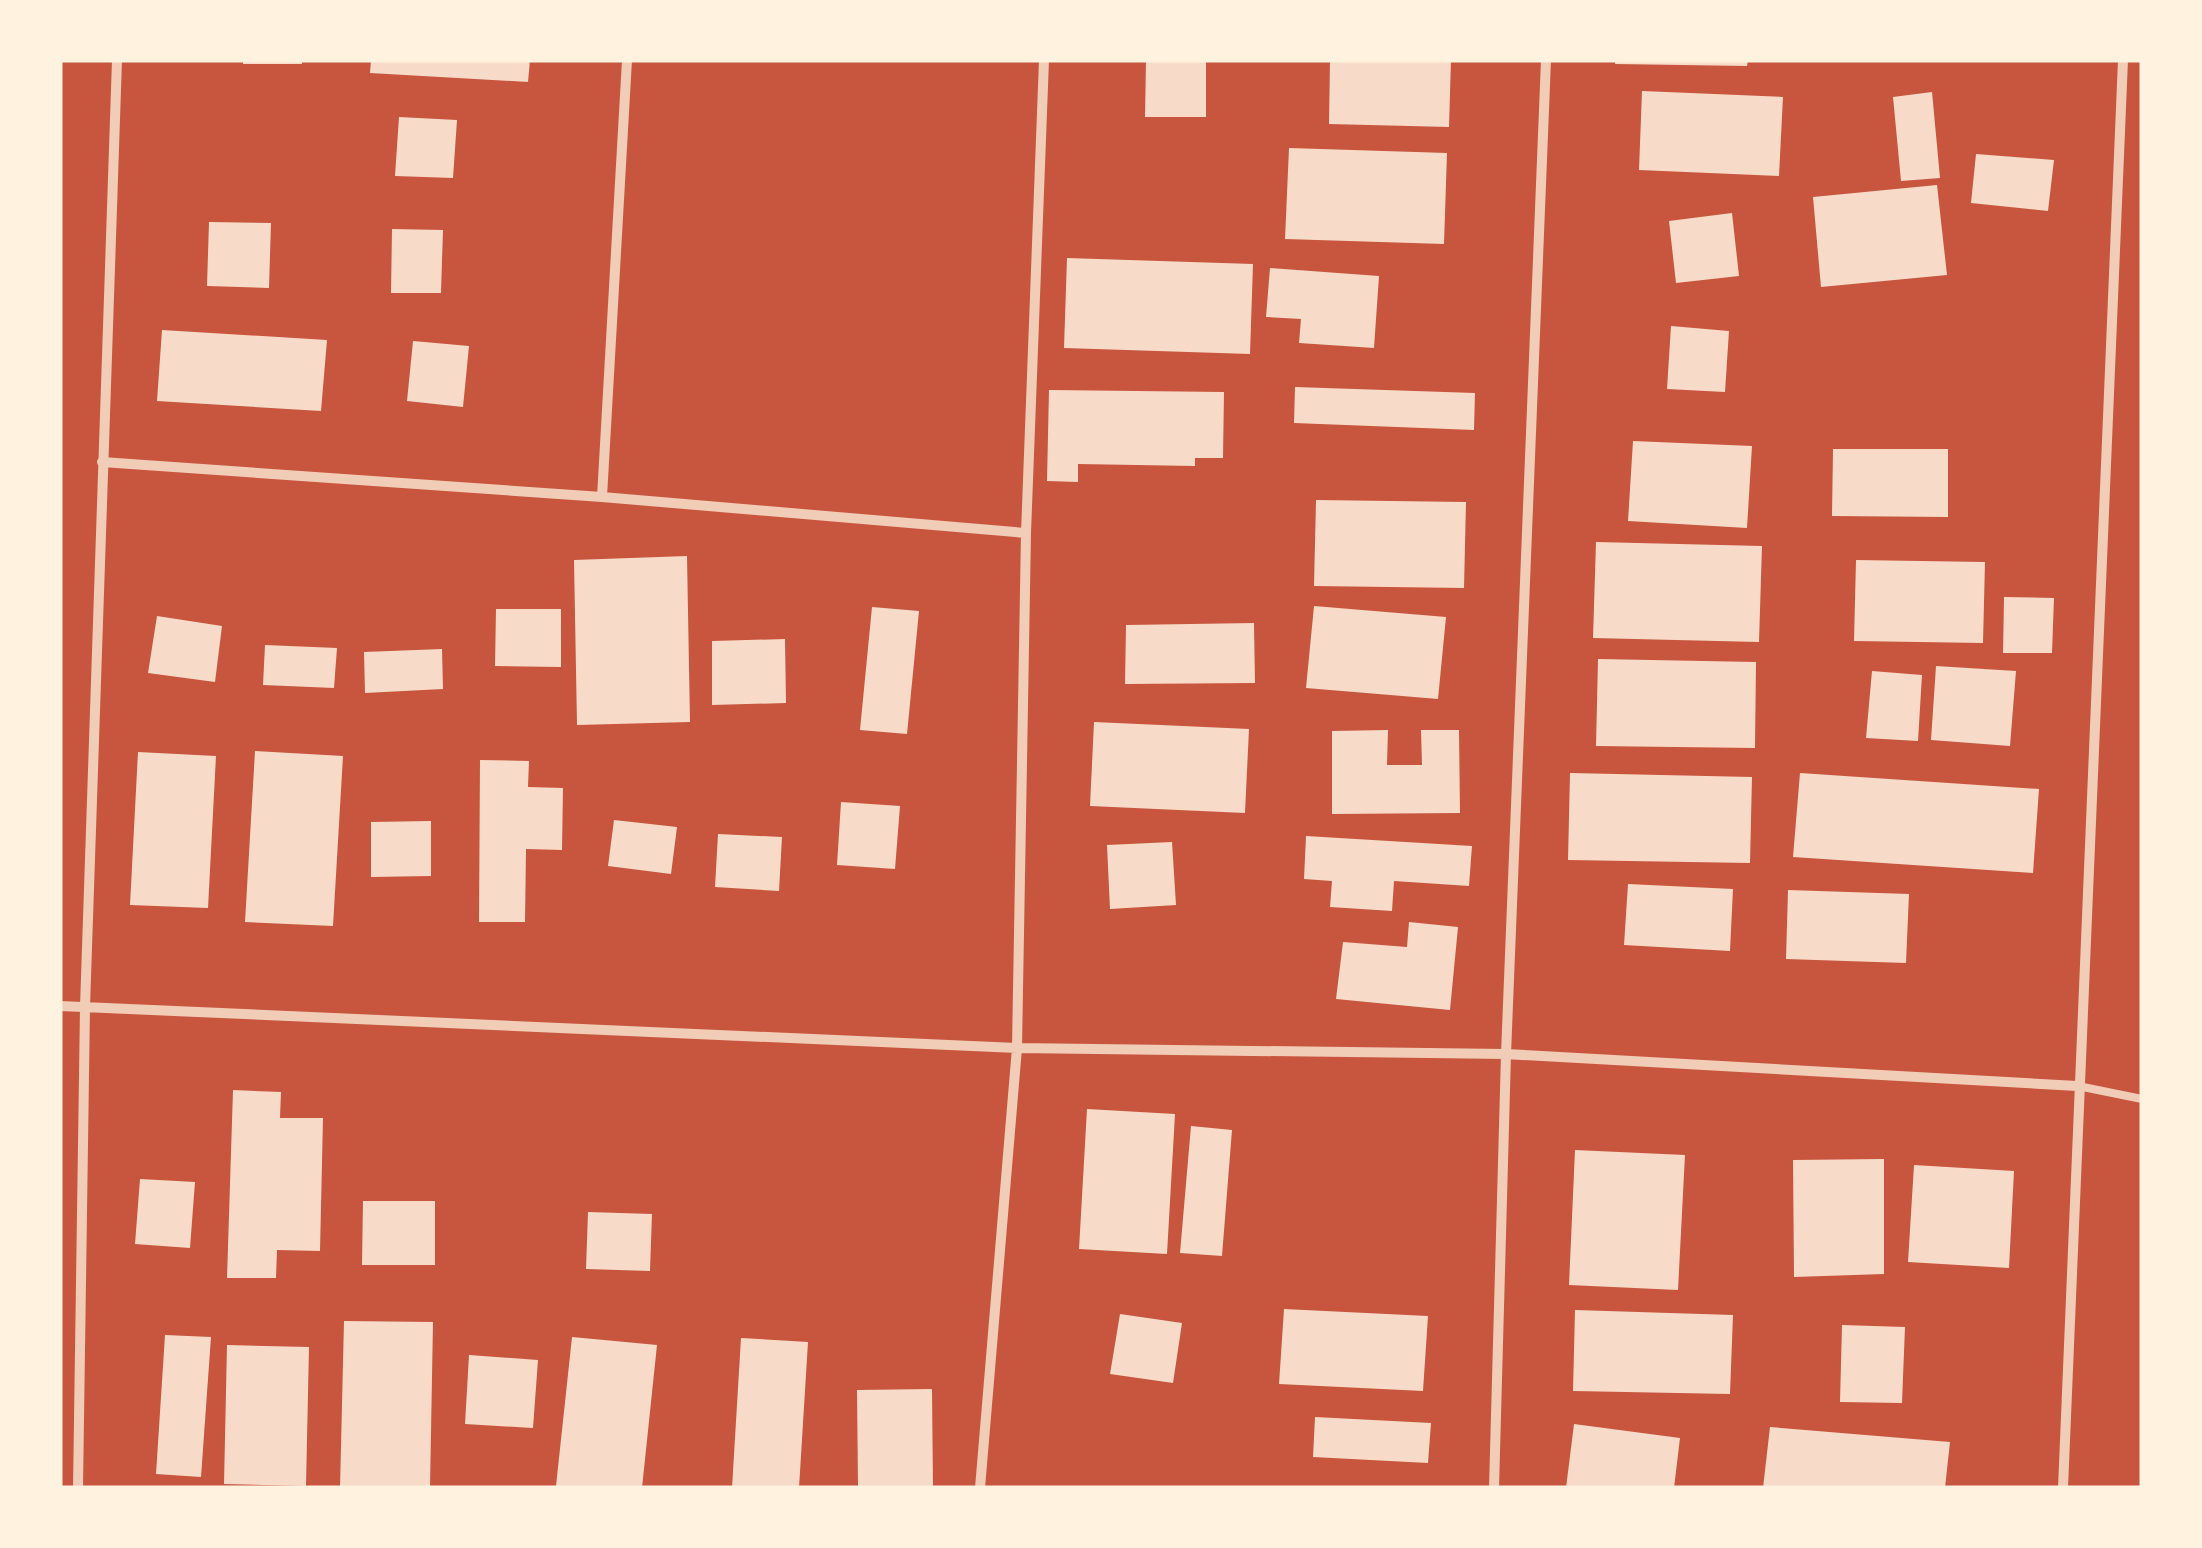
<svg xmlns="http://www.w3.org/2000/svg" width="2202" height="1548" font-family="'Fira Sans',sans-serif">
<style>
.building{fill:#f7dbc8}
.lines{fill:none;stroke-linecap:round;stroke-linejoin:round}
.service{stroke:#f1ccb7;stroke-width:8}
.minor{stroke:#f1ccb7;stroke-width:10}
</style>
<rect width="100%" height="100%" fill="#c8553d"/>
<path class="building" d="M 243,60 L 302,60 L 302,64 L 243,64 Z
M 371,60 L 530,60 L 528,82 L 370,73 Z
M 1146,60 L 1206,60 L 1206,117 L 1145,117 Z
M 1330,60 L 1451,60 L 1449,127 L 1329,124 Z
M 1615,60 L 1748,60 L 1747,66 L 1615,64 Z
M 1642,91 L 1783,97 L 1779,176 L 1639,170 Z
M 1932,92 L 1940,178 L 1901,181 L 1893,97 Z
M 399,117 L 457,120 L 453,178 L 395,176 Z
M 1289,148 L 1447,153 L 1444,244 L 1285,239 Z
M 1976,154 L 2054,160 L 2048,211 L 1971,203 Z
M 1937,185 L 1947,275 L 1821,287 L 1813,197 Z
M 1732,213 L 1739,276 L 1676,283 L 1669,221 Z
M 209,222 L 271,223 L 269,288 L 207,286 Z
M 392,229 L 443,230 L 441,293 L 391,293 Z
M 1067,258 L 1253,264 L 1250,354 L 1064,348 Z
M 1270,268 L 1379,276 L 1374,348 L 1299,343 L 1301,319 L 1266,317 Z
M 1671,326 L 1729,331 L 1725,392 L 1667,389 Z
M 162,330 L 327,340 L 321,411 L 157,401 Z
M 413,341 L 469,346 L 463,407 L 407,401 Z
M 1295,387 L 1475,393 L 1474,430 L 1294,423 Z
M 1049,390 L 1224,392 L 1223,458 L 1195,458 L 1195,466 L 1078,464 L 1078,482 L 1047,481 Z
M 1633,441 L 1752,446 L 1747,528 L 1628,521 Z
M 1833,449 L 1948,449 L 1948,517 L 1832,516 Z
M 1316,500 L 1466,502 L 1464,588 L 1314,586 Z
M 1596,542 L 1762,546 L 1759,642 L 1593,638 Z
M 687,556 L 690,722 L 577,725 L 574,560 Z
M 1856,560 L 1985,562 L 1983,643 L 1854,641 Z
M 2004,597 L 2054,598 L 2052,653 L 2003,653 Z
M 1314,606 L 1446,617 L 1438,699 L 1306,688 Z
M 872,607 L 919,611 L 907,734 L 860,730 Z
M 496,609 L 561,609 L 561,667 L 495,666 Z
M 157,616 L 222,626 L 215,682 L 148,673 Z
M 1254,623 L 1255,683 L 1125,684 L 1126,625 Z
M 785,639 L 786,703 L 712,705 L 712,641 Z
M 265,645 L 337,648 L 334,688 L 263,685 Z
M 442,649 L 443,689 L 365,693 L 364,652 Z
M 1598,659 L 1756,662 L 1755,748 L 1596,746 Z
M 1936,666 L 2016,671 L 2010,746 L 1931,740 Z
M 1872,671 L 1922,675 L 1918,741 L 1866,738 Z
M 1094,722 L 1249,729 L 1245,813 L 1090,806 Z
M 1388,730 L 1387,765 L 1422,765 L 1421,730 L 1459,730 L 1460,813 L 1332,814 L 1332,731 Z
M 255,751 L 343,756 L 333,926 L 245,922 Z
M 138,752 L 216,756 L 208,908 L 130,905 Z
M 480,760 L 529,761 L 528,787 L 563,788 L 562,850 L 526,849 L 525,922 L 479,922 Z
M 1570,773 L 1752,777 L 1750,863 L 1568,860 Z
M 1800,773 L 2039,789 L 2033,873 L 1793,857 Z
M 841,802 L 900,806 L 895,869 L 837,865 Z
M 614,820 L 677,827 L 671,874 L 608,866 Z
M 431,821 L 431,876 L 371,877 L 371,822 Z
M 718,834 L 782,837 L 779,891 L 715,887 Z
M 1306,836 L 1472,846 L 1469,886 L 1394,881 L 1392,911 L 1330,907 L 1332,881 L 1304,879 Z
M 1172,842 L 1176,905 L 1110,909 L 1107,845 Z
M 1628,884 L 1733,889 L 1730,951 L 1624,945 Z
M 1788,890 L 1909,894 L 1906,963 L 1786,959 Z
M 1409,922 L 1458,927 L 1450,1010 L 1336,999 L 1343,942 L 1407,947 Z
M 233,1090 L 281,1092 L 280,1118 L 323,1118 L 320,1251 L 277,1250 L 276,1278 L 227,1278 Z
M 1087,1109 L 1175,1114 L 1167,1254 L 1079,1249 Z
M 1191,1126 L 1232,1130 L 1222,1256 L 1180,1253 Z
M 1575,1150 L 1685,1155 L 1678,1290 L 1569,1285 Z
M 1884,1159 L 1884,1274 L 1794,1277 L 1793,1160 Z
M 1914,1165 L 2014,1171 L 2009,1268 L 1908,1262 Z
M 140,1179 L 195,1182 L 190,1248 L 135,1244 Z
M 363,1201 L 435,1201 L 435,1265 L 362,1265 Z
M 588,1212 L 652,1214 L 650,1271 L 586,1269 Z
M 1284,1309 L 1428,1316 L 1423,1391 L 1279,1384 Z
M 1575,1310 L 1733,1315 L 1730,1394 L 1573,1391 Z
M 1120,1314 L 1182,1323 L 1173,1383 L 1110,1374 Z
M 344,1321 L 433,1322 L 430,1488 L 340,1488 Z
M 1842,1325 L 1905,1327 L 1902,1403 L 1840,1402 Z
M 165,1335 L 211,1337 L 201,1477 L 156,1474 Z
M 572,1337 L 657,1345 L 642,1488 L 556,1486 Z
M 741,1338 L 808,1342 L 799,1488 L 732,1488 Z
M 227,1345 L 309,1347 L 306,1486 L 224,1484 Z
M 469,1355 L 538,1360 L 533,1428 L 465,1424 Z
M 932,1389 L 933,1488 L 858,1488 L 857,1390 Z
M 1315,1417 L 1431,1423 L 1428,1463 L 1313,1457 Z
M 1574,1424 L 1680,1438 L 1674,1488 L 1566,1488 Z
M 1770,1427 L 1950,1442 L 1945,1488 L 1763,1488 Z"/>
<g class="lines">
<path class="service" d="M 2078,1086 L 2142,1099"/>
<path class="minor" d="M 102,462 L 602,497 L 1026,533
M 602,497 L 627,60
M 60,1006 L 1017,1048 L 1506,1054 L 2077,1086
M 78,1488 L 85,1007 L 117,60
M 980,1488 L 1017,1048 L 1026,533 L 1044,60
M 1494,1488 L 1506,1054 L 1546,60
M 2063,1488 L 2123,60"/>
</g>
<rect width="2202" height="1548" fill="none" stroke="#fff3e0" stroke-width="125"/>
</svg>
